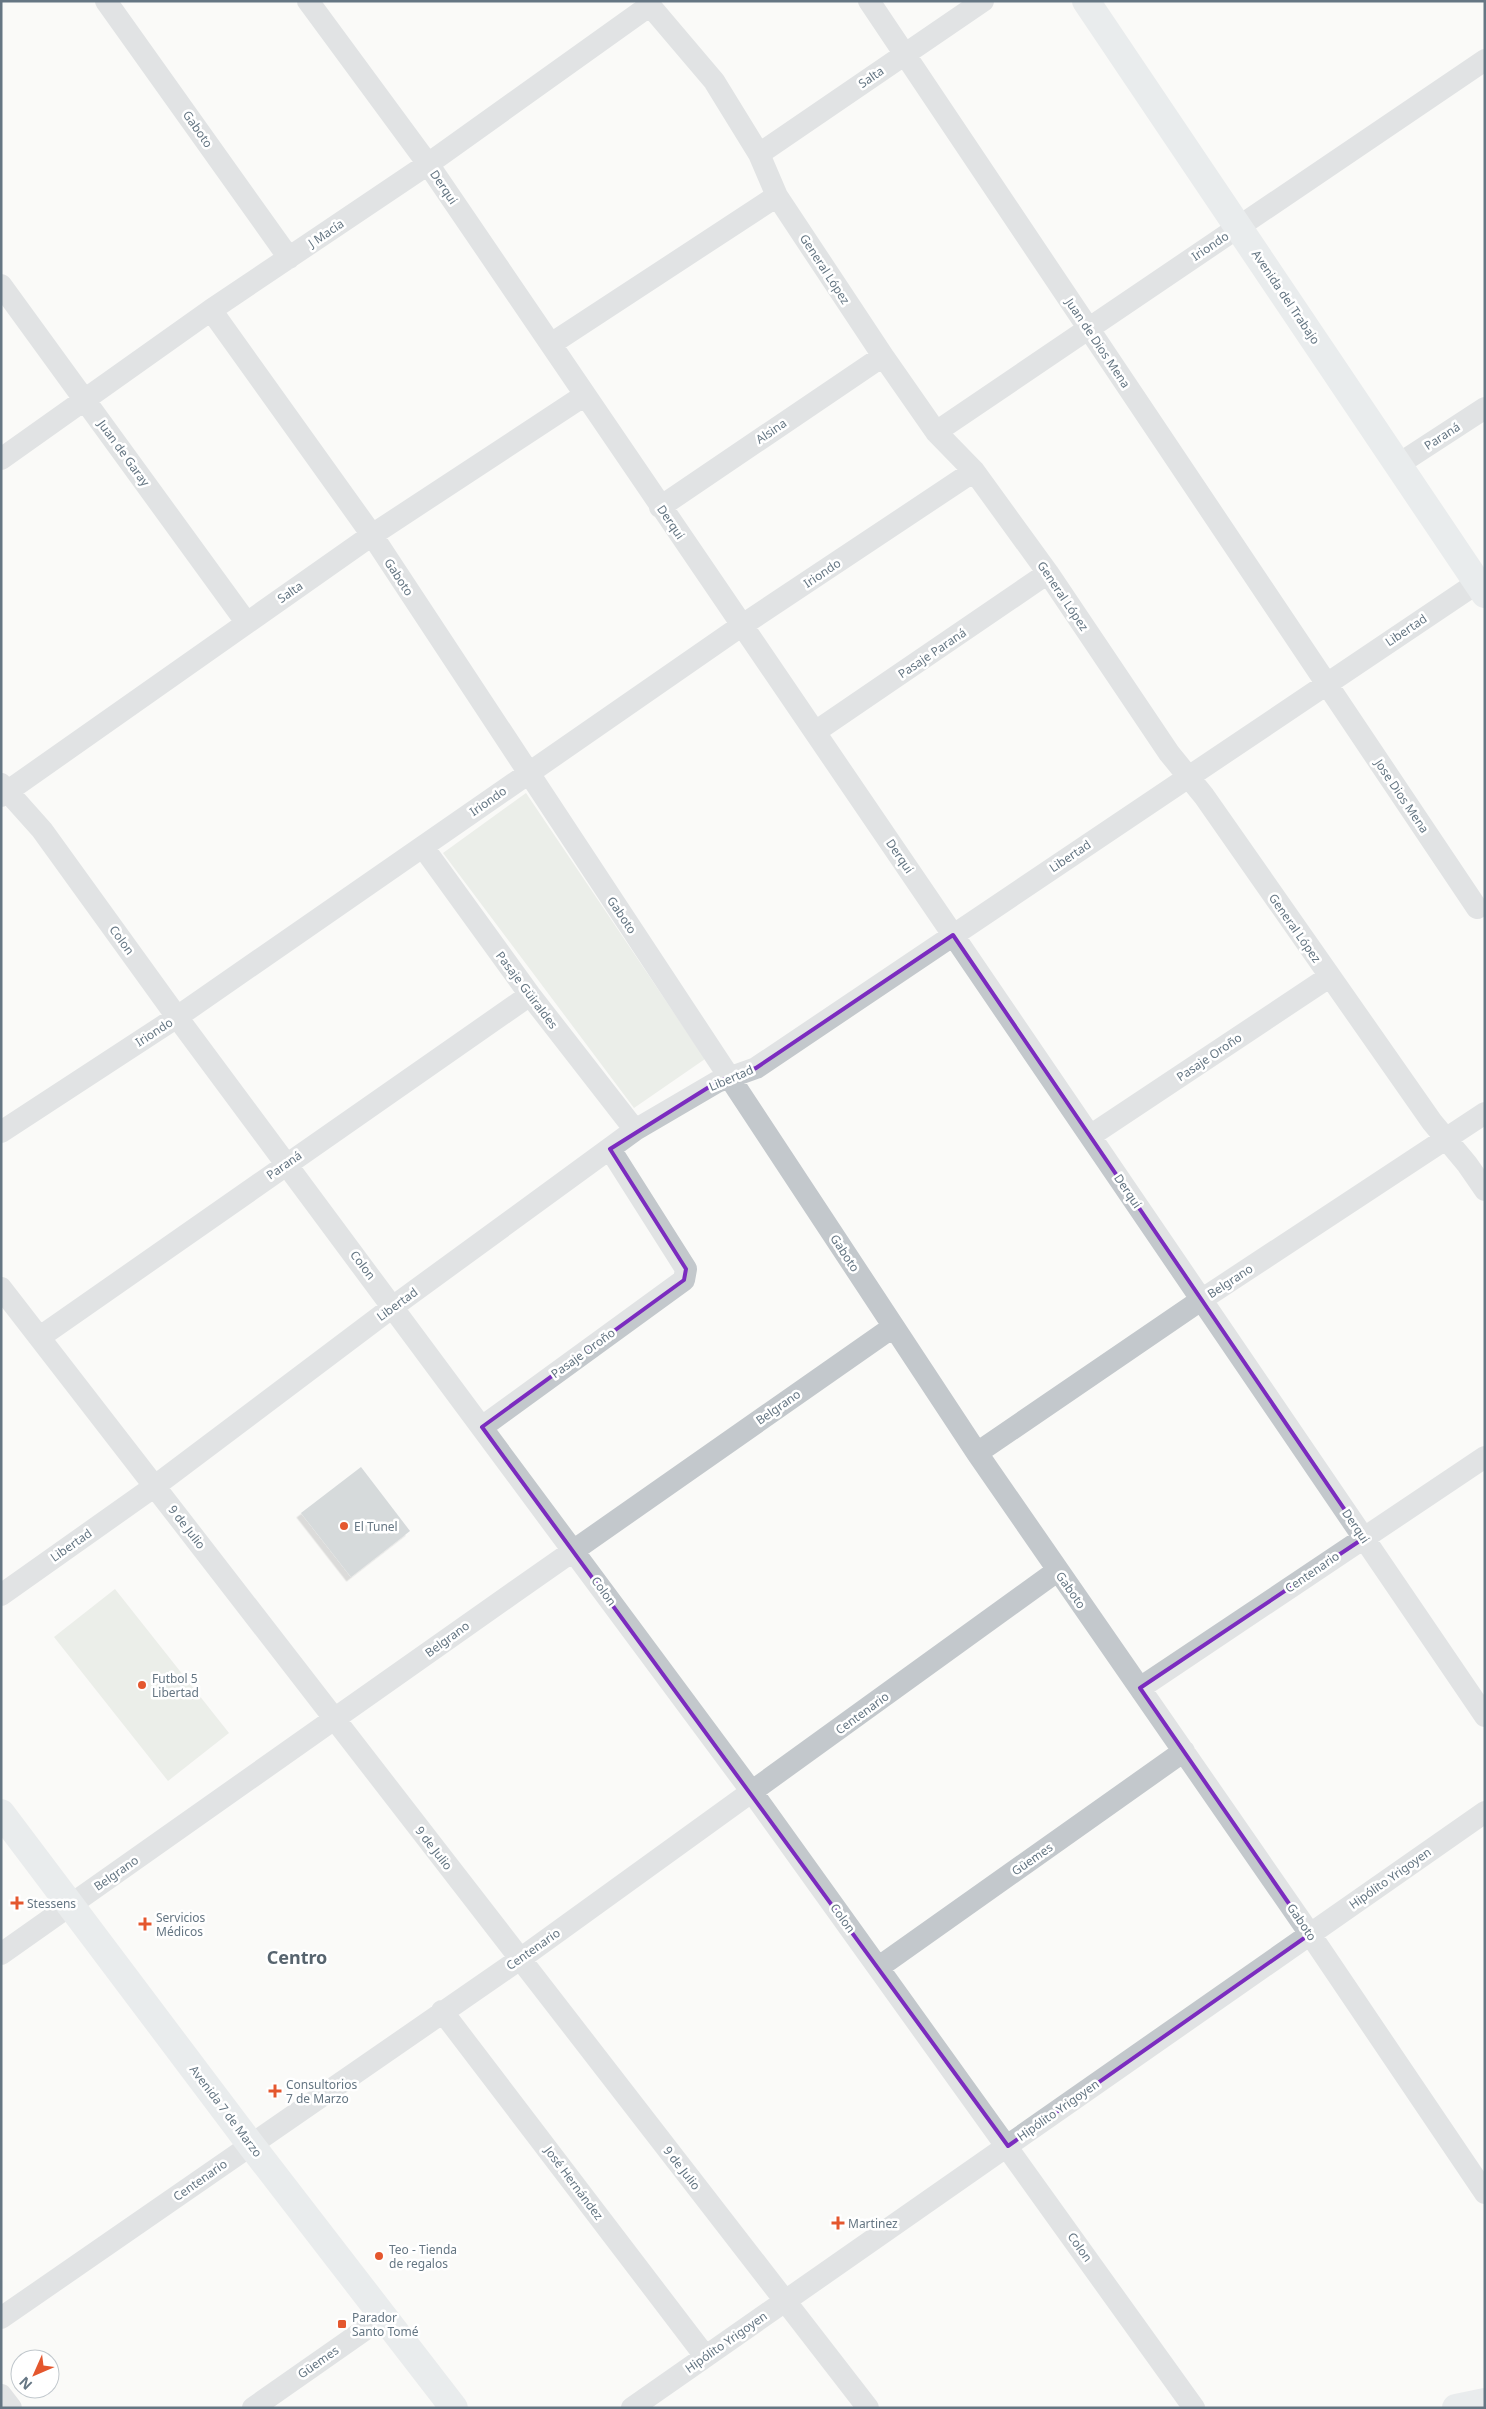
<svg xmlns="http://www.w3.org/2000/svg" width="1486" height="2409" font-family="'Noto Sans',sans-serif">
<style>
.green{fill:#dadfd7}
.building{fill:#aab3b9;filter:url(#shadow)}
.lines{fill:none;stroke-linecap:round;stroke-linejoin:round}
.street{stroke:#c3c8cc;stroke-width:22}
.secondary{stroke:#d6dbdf;stroke-width:28}
.primary{stroke:#d6dbdf;stroke-width:28}
.marked{fill:none;stroke:#7b2cbf;stroke-width:4;stroke-linejoin:round}
.poi-dot{fill:#e4572e;stroke:#fff;stroke-width:2}
.labels{text-anchor:middle;dominant-baseline:central;stroke-width:5;stroke-linejoin:round;paint-order:stroke}
.street-label{font-size:12px;fill:#657683;stroke:#fff}
.poi-label{font-size:12px;fill:#657683;stroke:#fff;text-anchor:start}
.district-label{font-size:18px;font-weight:bold;fill:#57646e;stroke:#fff}
</style>
<defs>
<filter id="shadow"><feDropShadow dx="-4.5" dy="4.5" stdDeviation="0" flood-color="#0004"/></filter>
</defs>
<rect width="100%" height="100%" fill="#fafaf8"/>
<path class="green" d="M 526,793 L 705,1059 L 634,1108 L 443,853 Z
M 115,1589 L 229,1733 L 168,1781 L 54,1637 Z"/>
<path class="building" d="M 361,1467 L 410,1531 L 351,1577 L 301,1513 Z"/>
<g class="lines">
<path class="street" d="M 106,1 L 289,258
M 308,1 L 428,164 L 1485,1716
M 646,1 L 714,81 L 759,154 L 777,196 L 883,356 L 936,432 L 974,471 L 1048,573 L 1169,753 L 1204,796 L 1432,1122 L 1467,1164 L 1485,1190
M 869,1 L 1477,908
M 759,154 L 983,1
M 1,285 L 246,622
M 211,310 L 372,535 L 977,1453 L 1310,1934 L 1485,2193
M 551,344 L 777,196
M 936,432 L 1485,60
M 1,459 L 211,310 L 428,164 L 649,6
M 1399,464 L 1485,408
M 660,507 L 883,356
M 815,732 L 1048,573
M 1,784 L 42,830 L 177,1017 L 752,1792 L 1194,2408
M 1,796 L 372,535 L 585,395
M 423,847 L 530,995 L 635,1130
M 1,1132 L 177,1017 L 741,626 L 974,471
M 1090,1136 L 1329,977
M 1,1288 L 868,2408
M 40,1337 L 530,995
M 482,1427 L 684,1280 L 686,1269 L 610,1149
M 977,1453 L 1201,1300 L 1485,1113
M 1,1595 L 155,1486 L 394,1306 L 635,1130 L 717,1082 L 756,1068 L 1477,583
M 1140,1688 L 1485,1457
M 1,1954 C 299,1745 594,1534 893,1327
M 879,1967 L 1184,1751
M 442,2011 L 705,2356
M 1,2318 L 520,1959 L 1057,1571
M 1,2395 L 11,2408
M 253,2408 L 383,2317
M 632,2408 L 1485,1812"/>
<path class="secondary" d="M 1086,1 L 1485,594"/>
<path class="primary" d="M 1,1813 L 251,2145 L 454,2408
M 1456,2408 L 1485,2402"/>
</g>
<path d="M0 0H1486V2409H0ZM 953,935 L 1364,1538 L 1140,1688 L 1310,1934 L 1008,2146 L 482,1427 L 684,1280 L 686,1269 L 610,1149 L 717,1082 L 756,1068 Z" fill="#fafaf8" fill-opacity=".55" fill-rule="evenodd"/>
<path class="marked" d="M 953,935 L 1364,1538 L 1140,1688 L 1310,1934 L 1008,2146 L 482,1427 L 684,1280 L 686,1269 L 610,1149 L 717,1082 L 756,1068 Z"/>
<g class="poi-dot">
<circle cx="344" cy="1526" r="5"/>
<circle cx="142" cy="1685" r="5"/>
<path d="M14.5 1895.5h5v5h5v5h-5v5h-5v-5h-5v-5h5z"/>
<path d="M142.5 1916.5h5v5h5v5h-5v5h-5v-5h-5v-5h5z"/>
<path d="M272.5 2083.5h5v5h5v5h-5v5h-5v-5h-5v-5h5z"/>
<path d="M835.5 2215.5h5v5h5v5h-5v5h-5v-5h-5v-5h5z"/>
<circle cx="379" cy="2256" r="5"/>
<rect x="337" y="2319" width="10" height="10" rx="2.5"/>
</g>
<g class="labels">
<g class="street-label">
<text transform="translate(871 77) rotate(-35)">Salta</text>
<text transform="translate(198 129) rotate(55)">Gaboto</text>
<text transform="translate(444 187) rotate(56)">Derqui</text>
<text transform="translate(326 233) rotate(-34)">J Macía</text>
<text transform="translate(1210 246) rotate(-34)">Iriondo</text>
<text transform="translate(825 269) rotate(57)">General López</text>
<text transform="translate(1286 297) rotate(56)">Avenida del Trabajo</text>
<text transform="translate(1098 343) rotate(56)">Juan de Dios Mena</text>
<text transform="translate(771 431) rotate(-34)">Alsina</text>
<text transform="translate(1442 436) rotate(-33)">Paraná</text>
<text transform="translate(124 453) rotate(54)">Juan de Garay</text>
<text transform="translate(671 522) rotate(56)">Derqui</text>
<text transform="translate(822 573) rotate(-34)">Iriondo</text>
<text transform="translate(399 577) rotate(57)">Gaboto</text>
<text transform="translate(290 592) rotate(-35)">Salta</text>
<text transform="translate(1063 596) rotate(56)">General López</text>
<text transform="translate(1406 630) rotate(-34)">Libertad</text>
<text transform="translate(932 653) rotate(-34)">Pasaje Paraná</text>
<text transform="translate(1402 796) rotate(56)">Jose Dios Mena</text>
<text transform="translate(488 801) rotate(-35)">Iriondo</text>
<text transform="translate(900 856) rotate(56)">Derqui</text>
<text transform="translate(1070 856) rotate(-34)">Libertad</text>
<text transform="translate(622 915) rotate(56)">Gaboto</text>
<text transform="translate(1295 928) rotate(55)">General López</text>
<text transform="translate(122 940) rotate(54)">Colon</text>
<text transform="translate(527 990) rotate(53)">Pasaje Güiraldes</text>
<text transform="translate(154 1032) rotate(-33)">Iriondo</text>
<text transform="translate(1209 1057) rotate(-34)">Pasaje Oroño</text>
<text transform="translate(731 1078) rotate(-23)">Libertad</text>
<text transform="translate(284 1165) rotate(-35)">Paraná</text>
<text transform="translate(1128 1191) rotate(56)">Derqui</text>
<text transform="translate(845 1253) rotate(57)">Gaboto</text>
<text transform="translate(363 1265) rotate(53)">Colon</text>
<text transform="translate(1230 1281) rotate(-33)">Belgrano</text>
<text transform="translate(397 1304) rotate(-36)">Libertad</text>
<text transform="translate(583 1353) rotate(-36)">Pasaje Oroño</text>
<text transform="translate(778 1407) rotate(-35)">Belgrano</text>
<text transform="translate(1356 1526) rotate(56)">Derqui</text>
<text transform="translate(187 1527) rotate(52)">9 de Julio</text>
<text transform="translate(71 1545) rotate(-35)">Libertad</text>
<text transform="translate(1312 1572) rotate(-34)">Centenario</text>
<text transform="translate(1071 1590) rotate(55)">Gaboto</text>
<text transform="translate(604 1591) rotate(54)">Colon</text>
<text transform="translate(447 1639) rotate(-36)">Belgrano</text>
<text transform="translate(862 1713) rotate(-36)">Centenario</text>
<text transform="translate(434 1848) rotate(52)">9 de Julio</text>
<text transform="translate(1032 1859) rotate(-35)">Güemes</text>
<text transform="translate(116 1873) rotate(-35)">Belgrano</text>
<text transform="translate(1390 1878) rotate(-35)">Hipólito Yrigoyen</text>
<text transform="translate(843 1918) rotate(54)">Colon</text>
<text transform="translate(1302 1922) rotate(56)">Gaboto</text>
<text transform="translate(533 1949) rotate(-35)">Centenario</text>
<text transform="translate(1058 2110) rotate(-35)">Hipólito Yrigoyen</text>
<text transform="translate(226 2111) rotate(53)">Avenida 7 de Marzo</text>
<text transform="translate(682 2168) rotate(52)">9 de Julio</text>
<text transform="translate(200 2180) rotate(-35)">Centenario</text>
<text transform="translate(574 2183) rotate(53)">José Hernández</text>
<text transform="translate(1080 2247) rotate(55)">Colon</text>
<text transform="translate(726 2342) rotate(-35)">Hipólito Yrigoyen</text>
<text transform="translate(318 2362) rotate(-35)">Güemes</text>
</g>
<g class="poi-label">
<text x="354" y="1526">El Tunel</text>
<text x="152" y="1678">Futbol 5<tspan x="152" dy="14">Libertad</tspan></text>
<text x="27" y="1903">Stessens</text>
<text x="156" y="1917">Servicios<tspan x="156" dy="14">Médicos</tspan></text>
<text x="286" y="2084">Consultorios<tspan x="286" dy="14">7 de Marzo</tspan></text>
<text x="848" y="2223">Martinez</text>
<text x="389" y="2249">Teo - Tienda<tspan x="389" dy="14">de regalos</tspan></text>
<text x="352" y="2317">Parador<tspan x="352" dy="14">Santo Tomé</tspan></text>
</g>
<g class="district-label">
<text x="297" y="1957">Centro</text>
</g>
</g>
<rect width="1486" height="2409" fill="none" stroke="#657683" stroke-width="5"/>
<g transform="translate(35 2374) rotate(225)"><circle r="24" fill="#ffffff" stroke="#c1c8cd"/>
<path d="M0-4L9 19L0 12L-9 19Z" fill="#e4572e"/>
<text y="-8" font-size="14" font-weight="bold" text-anchor="middle" fill="#657683">N</text>
</g>
</svg>
